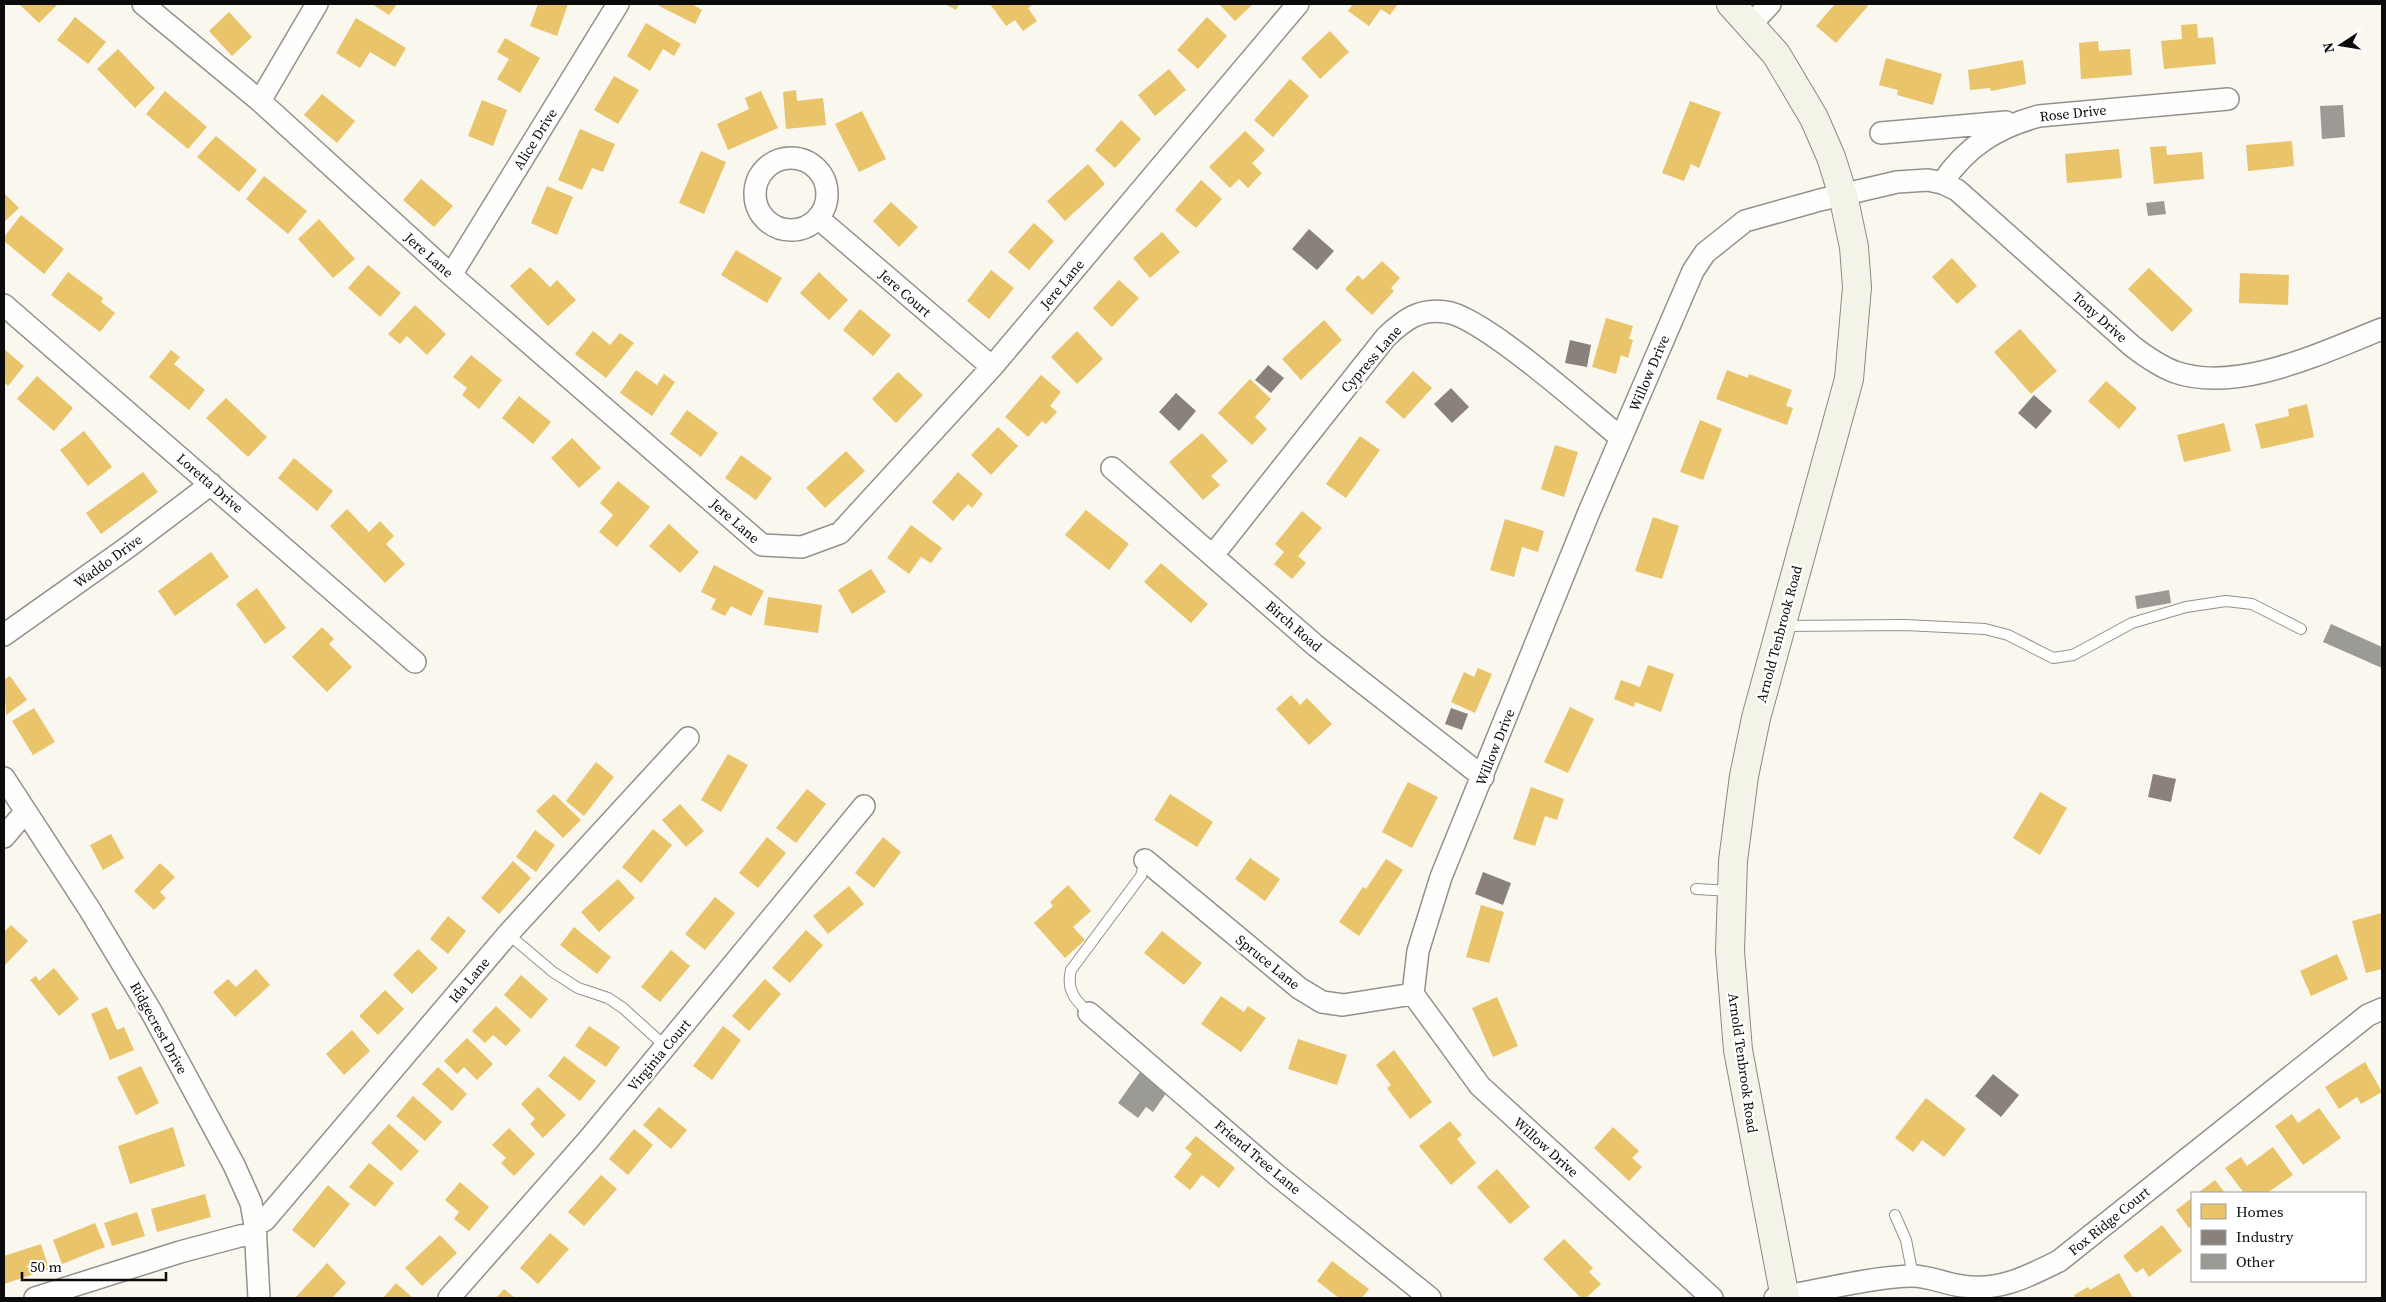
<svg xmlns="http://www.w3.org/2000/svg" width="2386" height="1302" font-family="'Source Serif 4',serif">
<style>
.homes{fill:#e9c46a}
.industry{fill:#8a817c}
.building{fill:#9c9a95}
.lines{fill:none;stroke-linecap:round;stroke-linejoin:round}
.lane-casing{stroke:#93918e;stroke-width:12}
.street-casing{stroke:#93918e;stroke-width:24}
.secondary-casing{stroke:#898884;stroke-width:30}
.lane{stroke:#fefefd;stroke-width:10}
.street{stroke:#fefefd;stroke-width:21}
.secondary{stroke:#f4f3e8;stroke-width:28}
.labels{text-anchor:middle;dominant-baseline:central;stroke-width:5;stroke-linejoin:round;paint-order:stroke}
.street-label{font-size:14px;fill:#0b0b0b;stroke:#fff}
</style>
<rect width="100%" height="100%" fill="#faf7ef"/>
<path class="homes" d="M 19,4 L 58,4 L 39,23 Z
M 372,4 L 397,4 L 389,15 Z
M 538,4 L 568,4 L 557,36 L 530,26 Z
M 660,4 L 692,4 L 702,10 L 695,24 L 659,6 Z
M 945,4 L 959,4 L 956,10 Z
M 990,4 L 1033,4 L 1028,8 L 1037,21 L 1023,31 L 1015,20 L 1006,26 Z
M 1219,4 L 1253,4 L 1235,21 Z
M 1353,4 L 1398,4 L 1390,15 L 1381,9 L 1369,26 L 1348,11 Z
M 1835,4 L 1865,4 L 1868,6 L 1836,43 L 1816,26 Z
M 229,12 L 252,37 L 232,56 L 209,31 Z
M 75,17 L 106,42 L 88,64 L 57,40 Z
M 1207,17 L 1227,36 L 1198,69 L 1177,50 Z
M 356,18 L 406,48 L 395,67 L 370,52 L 360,68 L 336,53 Z
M 646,23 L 681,44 L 674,56 L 663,49 L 650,71 L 627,56 Z
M 2197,24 L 2198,38 L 2213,37 L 2216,64 L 2164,69 L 2161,41 L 2182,39 L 2181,25 Z
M 1330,31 L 1349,52 L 1320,79 L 1301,58 Z
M 505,38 L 540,58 L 520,93 L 497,79 L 509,59 L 497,52 Z
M 2098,41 L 2099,51 L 2130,49 L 2132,75 L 2081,79 L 2079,43 Z
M 118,49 L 155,88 L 135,108 L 97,69 Z
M 1886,58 L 1942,74 L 1933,105 L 1897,95 L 1898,90 L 1879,85 Z
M 2023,60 L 2026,84 L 1991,91 L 1990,88 L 1970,90 L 1968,70 Z
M 1169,69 L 1186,90 L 1155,116 L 1138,95 Z
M 614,76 L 639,90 L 618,124 L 594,110 Z
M 1290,79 L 1309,96 L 1273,137 L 1254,120 Z
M 796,90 L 797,101 L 823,98 L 826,125 L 786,129 L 783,92 Z
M 165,91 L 207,127 L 188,149 L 146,114 Z
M 761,91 L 778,128 L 728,150 L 717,124 L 749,109 L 745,98 Z
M 322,94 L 355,121 L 337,143 L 304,115 Z
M 482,100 L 507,110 L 493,146 L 468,136 Z
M 1690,101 L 1721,112 L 1699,168 L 1691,164 L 1684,181 L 1662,173 Z
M 862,111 L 886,159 L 859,172 L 835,124 Z
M 1121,120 L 1141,139 L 1115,168 L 1095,150 Z
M 580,129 L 615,144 L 603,172 L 592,168 L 582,190 L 558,180 Z
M 1245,131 L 1265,150 L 1252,163 L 1262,173 L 1248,188 L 1239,179 L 1230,188 L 1209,167 Z
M 216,136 L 257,170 L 239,192 L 197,157 Z
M 2292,141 L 2294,166 L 2248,171 L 2246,145 Z
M 2166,146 L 2167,155 L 2202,152 L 2204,179 L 2154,184 L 2150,147 Z
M 2119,149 L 2122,178 L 2067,183 L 2065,154 Z
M 701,151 L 726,162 L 704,214 L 679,203 Z
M 1088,164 L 1105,184 L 1065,221 L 1047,201 Z
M 264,176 L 307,211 L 288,234 L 246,199 Z
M 421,179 L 453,206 L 434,227 L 403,200 Z
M 1201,180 L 1222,199 L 1196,228 L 1175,210 Z
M 547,186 L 573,197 L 557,235 L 531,223 Z
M 4,193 L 19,208 L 4,222 Z
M 891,202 L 918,227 L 899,247 L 873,221 Z
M 21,215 L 64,249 L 44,274 L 4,241 L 4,237 Z
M 319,219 L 355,259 L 333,278 L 298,239 Z
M 1034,223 L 1054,241 L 1029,270 L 1008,252 Z
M 1162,232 L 1180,252 L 1150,278 L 1133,258 Z
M 736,250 L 782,278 L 767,303 L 721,275 Z
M 1952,258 L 1977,286 L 1957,304 L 1932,277 Z
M 1382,261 L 1400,278 L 1391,288 L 1394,291 L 1372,315 L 1345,289 L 1358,275 L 1363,280 Z
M 368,265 L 401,293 L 380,317 L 348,288 Z
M 530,267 L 550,287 L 557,280 L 576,300 L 548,326 L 510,286 Z
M 2149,268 L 2193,310 L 2172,332 L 2128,289 Z
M 991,270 L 1014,288 L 989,319 L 967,301 Z
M 68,272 L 103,298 L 101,302 L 115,313 L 100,332 L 51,295 Z
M 819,272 L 848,300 L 829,320 L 800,293 Z
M 2240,273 L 2289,275 L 2288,305 L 2239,303 Z
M 1119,280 L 1139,298 L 1112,327 L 1093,308 Z
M 415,305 L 446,334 L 427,355 L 407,336 L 400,344 L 388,334 Z
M 860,309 L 891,335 L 873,356 L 843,330 Z
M 1606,318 L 1633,326 L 1629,339 L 1633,340 L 1628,358 L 1621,355 L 1616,374 L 1592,367 Z
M 1324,320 L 1342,340 L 1301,380 L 1282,359 Z
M 2020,329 L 2057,371 L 2031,394 L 1994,352 Z
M 593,331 L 610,345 L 620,333 L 634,343 L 606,378 L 575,354 Z
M 1077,331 L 1103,359 L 1077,384 L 1051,357 Z
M 4,349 L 24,366 L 8,386 L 4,382 Z
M 171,350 L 180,357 L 174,364 L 205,390 L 189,410 L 149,377 Z
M 471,355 L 502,380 L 479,409 L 462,395 L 467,388 L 453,377 Z
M 636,370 L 657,385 L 664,374 L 675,382 L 652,416 L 620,393 Z
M 1727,370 L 1748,378 L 1749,374 L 1792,390 L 1786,406 L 1793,408 L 1787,425 L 1716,399 Z
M 1413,371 L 1432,388 L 1404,419 L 1385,402 Z
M 898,372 L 923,395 L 896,423 L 872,399 Z
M 1041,375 L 1061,392 L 1050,406 L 1057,412 L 1046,424 L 1042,421 L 1028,437 L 1005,417 Z
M 37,376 L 73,408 L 54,431 L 17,399 Z
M 1250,379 L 1271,399 L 1255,417 L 1267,429 L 1252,445 L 1218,413 Z
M 2106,381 L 2137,408 L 2119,429 L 2088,401 Z
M 519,396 L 551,422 L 533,444 L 502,418 Z
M 226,398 L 267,437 L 248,457 L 206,418 Z
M 2307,404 L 2314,437 L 2261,449 L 2255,424 L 2289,416 L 2288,409 Z
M 687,410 L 718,433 L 701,457 L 670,434 Z
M 1700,420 L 1722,429 L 1703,480 L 1680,472 Z
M 2224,423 L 2231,451 L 2184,462 L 2177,435 Z
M 998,427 L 1018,446 L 991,475 L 971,455 Z
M 84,431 L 112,467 L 88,486 L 60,450 Z
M 1202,433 L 1228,461 L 1211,476 L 1220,485 L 1203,500 L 1169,462 Z
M 1360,436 L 1380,450 L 1346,498 L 1326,484 Z
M 572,438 L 601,468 L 579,488 L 551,458 Z
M 1555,445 L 1578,452 L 1564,497 L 1541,489 Z
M 846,451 L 865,471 L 825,508 L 806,488 Z
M 741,455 L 772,478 L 756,500 L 725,478 Z
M 294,458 L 333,491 L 317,511 L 278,478 Z
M 143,472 L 158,492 L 101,534 L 86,513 Z
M 958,472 L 983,494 L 972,508 L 968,504 L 953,521 L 932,502 Z
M 618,481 L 650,507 L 617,547 L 599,532 L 613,515 L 600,503 Z
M 347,509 L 369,532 L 380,521 L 394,536 L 386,544 L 405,564 L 385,583 L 330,526 Z
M 1086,510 L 1129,544 L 1109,570 L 1065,535 Z
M 1302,511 L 1322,528 L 1298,556 L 1306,563 L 1292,579 L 1274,564 L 1284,552 L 1275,544 Z
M 1653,517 L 1679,526 L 1662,579 L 1635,571 Z
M 1505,519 L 1544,531 L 1538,552 L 1522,547 L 1514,577 L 1490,570 Z
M 669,524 L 699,552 L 680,573 L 649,546 Z
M 911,525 L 942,548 L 931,563 L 921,557 L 909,574 L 887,558 Z
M 211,552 L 229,577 L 175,616 L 158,591 Z
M 1161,563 L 1208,604 L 1191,623 L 1144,582 Z
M 714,565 L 764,591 L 751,616 L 731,606 L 725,616 L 711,609 L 716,599 L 701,592 Z
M 871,569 L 886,592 L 852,614 L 838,590 Z
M 257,588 L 286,628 L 265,644 L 236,604 Z
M 768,597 L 822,605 L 818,633 L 764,625 Z
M 322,627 L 334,639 L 329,644 L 352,667 L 327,692 L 292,657 Z
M 1648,665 L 1674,674 L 1661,712 L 1635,702 L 1634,707 L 1614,699 L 1621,680 L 1640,687 Z
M 1478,668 L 1492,674 L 1475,713 L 1451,702 L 1464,672 L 1474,677 Z
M 10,676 L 27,700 L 6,715 L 4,680 Z
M 1291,695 L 1300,705 L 1307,698 L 1332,724 L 1309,745 L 1276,709 Z
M 1570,707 L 1594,719 L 1568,773 L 1544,762 Z
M 34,708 L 55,742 L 33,755 L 12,721 Z
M 728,754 L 748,765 L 721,812 L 701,800 Z
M 596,762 L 614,777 L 584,816 L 566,801 Z
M 1408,782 L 1438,797 L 1412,848 L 1382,832 Z
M 1531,787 L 1564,799 L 1557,820 L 1545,816 L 1535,846 L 1513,839 Z
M 807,789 L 826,804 L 796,843 L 776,828 Z
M 2040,792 L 2067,808 L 2040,855 L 2013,838 Z
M 554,794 L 581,820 L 563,838 L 536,811 Z
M 1170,794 L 1213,822 L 1197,847 L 1154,820 Z
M 680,804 L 704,831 L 686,847 L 662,820 Z
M 653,829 L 672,845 L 641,883 L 622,867 Z
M 535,830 L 555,845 L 536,872 L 516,857 Z
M 111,834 L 124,858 L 103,870 L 90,845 Z
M 767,837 L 786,853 L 758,888 L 739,873 Z
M 883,837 L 901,852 L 874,888 L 855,873 Z
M 1250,858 L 1280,879 L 1265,901 L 1235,879 Z
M 1386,859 L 1403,870 L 1359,936 L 1339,922 L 1363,887 L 1366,889 Z
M 513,861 L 531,878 L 499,914 L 481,898 Z
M 160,863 L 175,877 L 160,892 L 166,898 L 154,910 L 134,891 Z
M 618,879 L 635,898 L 599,932 L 581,912 Z
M 1068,885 L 1091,911 L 1073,927 L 1085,940 L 1065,958 L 1034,923 L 1053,906 L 1050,902 Z
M 849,886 L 864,904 L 828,934 L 813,916 Z
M 715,897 L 735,913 L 705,950 L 685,934 Z
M 1481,905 L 1504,912 L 1489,963 L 1466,957 Z
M 2382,913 L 2382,969 L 2366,973 L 2352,921 Z
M 448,916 L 466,931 L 448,954 L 430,939 Z
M 11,925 L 28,941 L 4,966 L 4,932 Z
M 574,927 L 611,957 L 597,974 L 560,945 Z
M 806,930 L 823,945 L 790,983 L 772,968 Z
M 1162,931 L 1202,963 L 1184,985 L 1144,953 Z
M 418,949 L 438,968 L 412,994 L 393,975 Z
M 671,950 L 690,966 L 660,1002 L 641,987 Z
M 2337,954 L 2348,979 L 2311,996 L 2300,971 Z
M 54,968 L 79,999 L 59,1016 L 30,980 L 36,976 L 39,981 Z
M 256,969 L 270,985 L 235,1017 L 213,992 L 228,979 L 236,987 Z
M 521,975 L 548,999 L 531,1019 L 504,995 Z
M 765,979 L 781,994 L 749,1031 L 732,1016 Z
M 385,990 L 404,1009 L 378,1035 L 359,1016 Z
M 1221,996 L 1244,1012 L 1248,1006 L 1266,1018 L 1241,1052 L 1201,1024 Z
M 1497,997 L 1518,1046 L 1493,1057 L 1472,1008 Z
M 496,1006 L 521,1030 L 506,1046 L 493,1035 L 485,1043 L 472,1031 Z
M 107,1007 L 117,1030 L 124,1027 L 134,1050 L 110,1060 L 91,1014 Z
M 589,1026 L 620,1047 L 606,1067 L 575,1046 Z
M 723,1026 L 741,1040 L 712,1080 L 693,1066 Z
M 352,1030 L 370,1051 L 344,1075 L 326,1054 Z
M 467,1038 L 493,1064 L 477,1080 L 464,1067 L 457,1074 L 444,1061 Z
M 1298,1039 L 1347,1055 L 1337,1085 L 1288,1069 Z
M 1394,1050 L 1432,1102 L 1410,1119 L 1387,1088 L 1391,1085 L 1376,1065 Z
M 564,1056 L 596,1081 L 580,1101 L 548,1076 Z
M 2365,1062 L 2382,1092 L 2361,1104 L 2357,1097 L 2339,1109 L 2325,1087 Z
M 141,1066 L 159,1103 L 136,1115 L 117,1077 Z
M 438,1067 L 467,1094 L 452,1111 L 422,1084 Z
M 538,1087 L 566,1115 L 543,1138 L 530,1124 L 535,1119 L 521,1104 Z
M 413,1096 L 442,1122 L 425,1141 L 396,1116 Z
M 1926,1098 L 1966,1129 L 1944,1157 L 1922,1140 L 1913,1152 L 1895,1138 Z
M 659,1107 L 687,1130 L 671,1149 L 643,1125 Z
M 2319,1108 L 2341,1138 L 2303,1165 L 2275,1126 L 2292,1114 L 2298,1123 Z
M 1450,1121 L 1462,1135 L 1457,1139 L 1476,1163 L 1451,1185 L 1419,1146 Z
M 389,1124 L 419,1151 L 401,1171 L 371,1143 Z
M 173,1127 L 185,1166 L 130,1184 L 118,1146 Z
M 1613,1127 L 1639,1151 L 1632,1158 L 1642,1167 L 1629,1181 L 1594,1148 Z
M 509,1128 L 535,1154 L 514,1176 L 501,1163 L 506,1158 L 492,1145 Z
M 634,1129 L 653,1145 L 628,1175 L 609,1159 Z
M 1196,1136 L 1235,1168 L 1219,1188 L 1202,1175 L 1190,1190 L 1174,1177 L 1192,1154 L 1185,1148 Z
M 2273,1147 L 2293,1175 L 2267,1193 L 2244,1193 L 2225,1168 L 2241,1157 L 2247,1166 Z
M 369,1163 L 394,1183 L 375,1207 L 349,1187 Z
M 1497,1169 L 1530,1207 L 1510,1224 L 1477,1187 Z
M 601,1175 L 617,1189 L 584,1226 L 568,1212 Z
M 2215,1180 L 2225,1193 L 2198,1193 Z
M 460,1182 L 489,1207 L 469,1231 L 454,1219 L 459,1212 L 445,1200 Z
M 328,1185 L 350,1204 L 314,1248 L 292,1230 Z
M 205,1194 L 211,1217 L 157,1232 L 151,1209 Z
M 2192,1198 L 2192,1226 L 2189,1228 L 2176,1210 Z
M 137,1212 L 145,1236 L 112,1246 L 104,1223 Z
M 95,1223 L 105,1247 L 62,1264 L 53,1240 Z
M 2162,1225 L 2182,1251 L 2149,1277 L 2143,1268 L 2136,1273 L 2123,1256 Z
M 550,1233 L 569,1249 L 538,1284 L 520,1268 Z
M 440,1235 L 457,1253 L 422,1286 L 405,1268 Z
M 1564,1239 L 1593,1268 L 1589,1272 L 1601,1284 L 1586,1298 L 1581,1298 L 1543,1259 Z
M 41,1244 L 49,1269 L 4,1284 L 4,1256 Z
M 1332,1261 L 1369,1289 L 1362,1298 L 1339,1298 L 1317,1281 Z
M 327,1263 L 346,1283 L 332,1298 L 295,1298 Z
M 2119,1273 L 2133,1298 L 2075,1298 L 2074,1295 L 2088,1287 L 2090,1290 Z
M 396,1283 L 413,1298 L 383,1298 Z
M 504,1289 L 515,1298 L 496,1298 Z"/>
<path class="industry" d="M 1309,229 L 1334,251 L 1317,270 L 1292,249 Z
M 1570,340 L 1591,345 L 1587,367 L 1565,363 Z
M 1268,365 L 1284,378 L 1271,393 L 1255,380 Z
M 1451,388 L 1469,407 L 1452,423 L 1434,404 Z
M 1176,393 L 1196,411 L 1179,431 L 1159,412 Z
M 2034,395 L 2052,411 L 2036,429 L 2018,413 Z
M 1451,708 L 1468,714 L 1462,730 L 1445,724 Z
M 2153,774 L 2176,779 L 2171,802 L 2148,797 Z
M 1483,872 L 1511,883 L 1503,905 L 1475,894 Z
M 1993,1074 L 2019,1095 L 2001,1117 L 1975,1096 Z"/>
<path class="building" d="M 2343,105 L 2345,137 L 2322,139 L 2320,106 Z
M 2164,201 L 2166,214 L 2148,216 L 2146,203 Z
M 2169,590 L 2171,603 L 2137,609 L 2135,596 Z
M 2331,624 L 2382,647 L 2382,668 L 2323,642 Z
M 1140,1072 L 1167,1092 L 1153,1112 L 1146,1107 L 1138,1118 L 1118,1103 Z"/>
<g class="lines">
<g class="lane-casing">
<path id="lane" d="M 1782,626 L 1905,625 L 1985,629 L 2008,635 L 2053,658 L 2073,655 L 2132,623 L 2186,607 L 2226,601 L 2252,604 L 2301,629
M 1696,889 L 1731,891
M 508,934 L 553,972 L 578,988 L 608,998 L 623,1008 L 666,1047
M 1089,1013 C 1075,1000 1066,990 1071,970 L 1141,876 L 1145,860
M 1895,1215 L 1906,1240 L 1913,1276"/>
</g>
<g class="street-casing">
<path id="street" d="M 143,4 L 260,101 L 451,275 L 762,545 L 802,547 L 840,533 L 992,367 L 1298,4
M 1751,24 L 1770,4
M 260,101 L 317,4
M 1881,133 L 2006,122
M755 194a36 36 0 1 1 72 0a36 36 0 1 1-72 0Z
M 1942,183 C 1966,147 1997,127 2039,116 L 2228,99
M 818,218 L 992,367
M 451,275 L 618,4
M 4,305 L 415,662
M 1112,468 L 1316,646 L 1483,777
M 1213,555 L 1386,337 C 1404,320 1419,308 1446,312 C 1482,316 1588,411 1621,438
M 4,635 L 128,547 L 211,484
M 4,778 L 90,910 L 152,1013 L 234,1165 L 251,1203 L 255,1225 L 259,1298
M 4,837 L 25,812
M 1145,860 L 1299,988 L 1322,1002 L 1343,1005 L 1413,994
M 1089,1013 L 1278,1176 L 1430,1298
M 255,1225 L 265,1220 L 508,934 L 688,738
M 35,1298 L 180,1252 L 240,1236 L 256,1234
M 449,1298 L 589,1139 L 864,806
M 1712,1298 L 1480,1086 L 1413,994 L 1418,951 L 1441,877 L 1589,512 L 1693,271 L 1705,253 L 1745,221 L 1820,200 L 1897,182 L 1928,180 L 1942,183 L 1957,190 L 2132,346 C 2145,356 2159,366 2175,372 C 2238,394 2323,352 2382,329
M 1775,1298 C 1820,1291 1864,1278 1910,1276 C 1928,1275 1944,1284 1962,1286 C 1998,1292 2027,1277 2059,1261 L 2368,1015 L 2382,1009"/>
</g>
<g class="secondary-casing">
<path id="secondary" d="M 1731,4 L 1776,54 L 1814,118 L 1831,157 L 1843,195 L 1854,247 L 1857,287 L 1849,379 L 1756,718 L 1744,776 L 1733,861 L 1730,951 L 1738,1050 L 1785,1298"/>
</g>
<use href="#lane" class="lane"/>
<use href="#street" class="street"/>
<use href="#secondary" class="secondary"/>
</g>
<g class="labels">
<g class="street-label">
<text transform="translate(2073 113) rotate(-6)">Rose Drive</text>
<text transform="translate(535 139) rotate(-58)">Alice Drive</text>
<text transform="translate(429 255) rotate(42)">Jere Lane</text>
<text transform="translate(1062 284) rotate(-50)">Jere Lane</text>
<text transform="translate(905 293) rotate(41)">Jere Court</text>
<text transform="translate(2100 317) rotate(42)">Tony Drive</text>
<text transform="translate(1371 359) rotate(-49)">Cypress Lane</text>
<text transform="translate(1649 373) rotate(-67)">Willow Drive</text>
<text transform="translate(210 483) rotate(41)">Loretta Drive</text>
<text transform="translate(735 521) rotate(41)">Jere Lane</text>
<text transform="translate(108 561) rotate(-36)">Waddo Drive</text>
<text transform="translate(1294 626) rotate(41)">Birch Road</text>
<text transform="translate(1779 634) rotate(-75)">Arnold Tenbrook Road</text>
<text transform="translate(1495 747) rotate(-68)">Willow Drive</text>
<text transform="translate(1268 962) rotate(39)">Spruce Lane</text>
<text transform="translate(469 980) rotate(-50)">Ida Lane</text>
<text transform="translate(159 1028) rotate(61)">Ridgecrest Drive</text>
<text transform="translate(659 1055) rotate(-50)">Virginia Court</text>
<text transform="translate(1743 1063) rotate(82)">Arnold Tenbrook Road</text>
<text transform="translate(1546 1147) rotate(42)">Willow Drive</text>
<text transform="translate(1258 1157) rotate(40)">Friend Tree Lane</text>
<text transform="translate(2109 1221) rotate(-39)">Fox Ridge Court</text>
</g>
</g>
<rect width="2386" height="1302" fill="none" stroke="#0b0b0b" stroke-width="10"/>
<rect x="2191" y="1192" width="175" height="90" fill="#ffffff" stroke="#9d9d9d"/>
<rect x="2201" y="1204" width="25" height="15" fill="#e9c46a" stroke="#9d9d9d"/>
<text x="2236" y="1217" font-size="15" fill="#0b0b0b">Homes</text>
<rect x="2201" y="1230" width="25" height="15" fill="#8a817c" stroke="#9d9d9d"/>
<text x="2236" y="1242" font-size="15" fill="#0b0b0b">Industry</text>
<rect x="2201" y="1254" width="25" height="15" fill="#9c9a95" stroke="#9d9d9d"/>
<text x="2236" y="1267" font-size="15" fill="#0b0b0b">Other</text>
<g transform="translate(2341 45) rotate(258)" stroke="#ffffff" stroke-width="4" paint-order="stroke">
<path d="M0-4L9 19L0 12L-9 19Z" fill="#0b0b0b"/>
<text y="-8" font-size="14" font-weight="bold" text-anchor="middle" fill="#0b0b0b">N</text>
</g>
<path d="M22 1272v8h144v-8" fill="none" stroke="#0b0b0b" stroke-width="2.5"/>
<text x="30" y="1272" font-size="15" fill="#0b0b0b" stroke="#ffffff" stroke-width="4" paint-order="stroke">50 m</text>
</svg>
